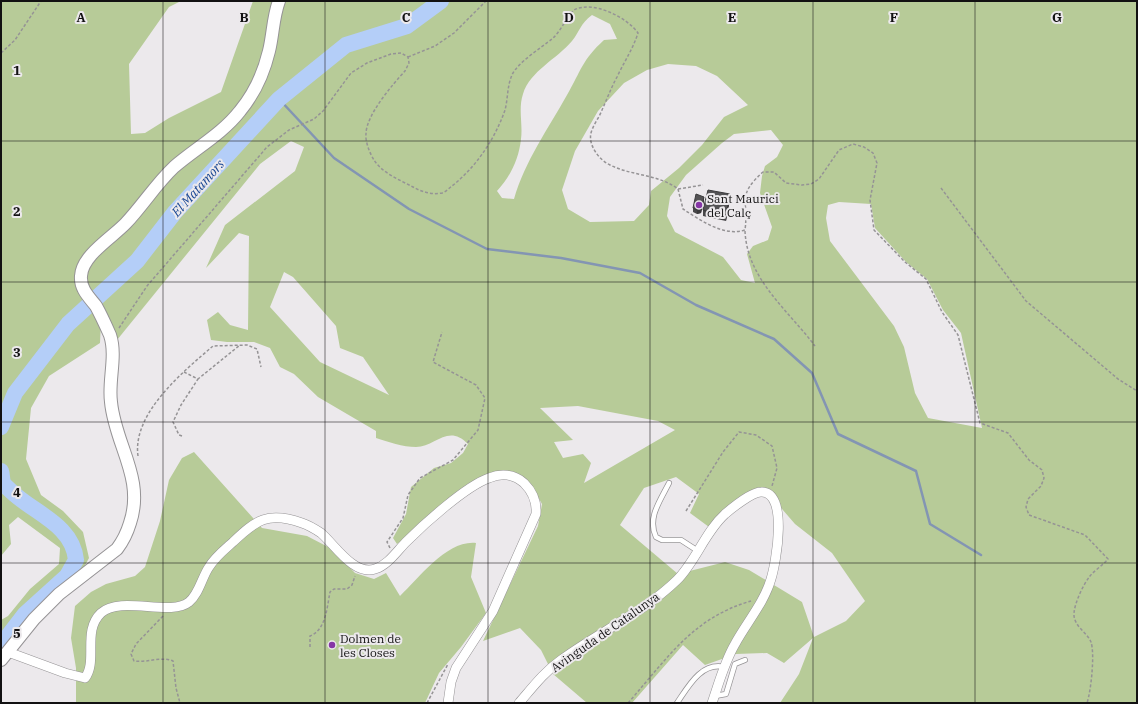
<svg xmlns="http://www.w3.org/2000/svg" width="1138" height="704" font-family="'IBM Plex Serif',serif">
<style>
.green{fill:#b7cb98;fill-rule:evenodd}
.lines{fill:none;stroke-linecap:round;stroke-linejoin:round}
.stream{stroke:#8395b3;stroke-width:2.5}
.river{stroke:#b4cef8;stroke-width:16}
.service-casing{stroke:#959395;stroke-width:6}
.minor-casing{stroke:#959395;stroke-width:10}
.tertiary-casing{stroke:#959395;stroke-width:14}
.path{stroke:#959395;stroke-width:1.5;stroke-dasharray:3 2;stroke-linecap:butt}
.service{stroke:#fff;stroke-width:4.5}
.minor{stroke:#fff;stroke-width:9}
.tertiary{stroke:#fff;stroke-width:12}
.wall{fill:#484749}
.shaded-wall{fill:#3b3a3c}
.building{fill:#545355;stroke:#3b3a3c}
.grid{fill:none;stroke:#121112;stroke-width:1;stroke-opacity:0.55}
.poi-dot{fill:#8636a6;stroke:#ece9ec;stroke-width:1.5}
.labels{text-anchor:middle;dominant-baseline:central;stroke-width:4;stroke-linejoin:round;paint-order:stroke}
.poi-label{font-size:12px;fill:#121112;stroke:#ece9ec;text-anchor:start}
.street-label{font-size:12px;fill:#121112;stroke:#ece9ec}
.water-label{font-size:13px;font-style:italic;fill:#174594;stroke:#ece9ec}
.grid-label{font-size:13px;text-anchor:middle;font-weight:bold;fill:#121112;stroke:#ece9ec;stroke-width:4;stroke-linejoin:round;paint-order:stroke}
</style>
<rect width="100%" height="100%" fill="#ece9ec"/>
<path class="green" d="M 1,1 L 181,1 L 169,7 L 129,64 L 131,134 L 145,133 L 169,118 L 221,92 L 253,1 L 1137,1 L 1137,703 L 780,703 L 799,674 L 813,638 L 784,663 L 767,653 L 736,654 L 705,665 L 683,645 L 632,703 L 587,703 L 553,674 L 541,650 L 520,628 L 483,641 L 538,526 L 542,504 L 531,485 L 510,473 L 483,476 L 397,544 L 393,538 L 406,514 L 411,487 L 434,468 L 451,463 L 463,453 L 468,444 C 448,423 435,447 416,447 C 403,447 388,442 376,438 L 376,431 L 318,397 L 294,374 L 280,367 L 270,348 L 254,342 L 227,342 L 211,340 L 207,320 L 218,312 L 230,325 L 248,330 L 249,236 L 239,233 L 206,268 L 225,225 L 295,171 L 304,147 L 291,141 L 260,164 L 117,340 L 101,321 L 100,343 L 49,376 L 31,408 L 26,459 L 41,495 L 63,511 L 83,532 L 89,558 L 82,571 L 1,655 L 1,620 L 8,616 L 30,589 L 59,564 L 60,548 L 18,517 L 9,525 L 11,544 L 1,556 ZM 592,15 L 610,24 L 617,39 L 604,40 C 582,60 581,71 567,95 C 548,129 525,161 514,199 L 502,198 L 497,191 C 510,177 519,159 521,139 C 523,124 518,109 523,94 C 530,71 557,59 572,41 C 580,31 580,24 592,15 ZM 668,64 L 696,66 L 717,76 L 748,105 L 724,117 L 702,145 L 679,168 L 651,191 L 649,205 L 634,221 L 590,222 L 568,209 L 562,190 L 575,151 L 598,111 L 624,83 L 647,70 ZM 771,130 L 783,145 L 777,157 L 765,166 L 762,176 L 760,193 L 772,227 L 768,240 L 753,246 L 747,254 L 755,283 L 741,280 L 723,257 L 675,232 L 667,216 L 670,197 L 686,175 L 722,143 L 734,134 ZM 839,202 L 871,204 L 875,228 L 906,262 L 927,279 L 943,310 L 961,333 L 982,428 L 928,418 L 915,393 L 904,347 L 894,326 L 830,241 L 826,218 L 828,205 ZM 284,272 L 293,277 L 336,326 L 340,348 L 363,357 L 389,395 L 320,362 L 270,307 ZM 578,406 L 658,421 L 675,430 L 584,483 L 591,463 L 583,454 L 563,458 L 554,442 L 573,440 L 540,408 ZM 676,477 L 699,494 L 690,513 L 709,527 L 736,500 L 763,487 L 795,524 L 832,553 L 865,601 L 846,621 L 814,637 L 802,602 L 749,570 L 725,562 L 678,574 L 620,525 L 644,488 Z
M 194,452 L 262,528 L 307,536 L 332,549 L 355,573 L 374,579 L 386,573 L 400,596 C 420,577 447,540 476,543 L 471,577 L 486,613 L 461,647 L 439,673 L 425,703 L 76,703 L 76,668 L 71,638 L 75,606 L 91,592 L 106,584 L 135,576 L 145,567 L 160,521 L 169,480 L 182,458 Z"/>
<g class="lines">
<path class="stream" d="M 279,99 L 334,158 L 409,209 L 487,249 L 561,258 L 640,273 L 696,305 L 774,339 L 812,373 L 838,434 L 916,471 L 930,524 L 981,555"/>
<path class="river" d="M 1,427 L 15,393 L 68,324 L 137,261 L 175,212 L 279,99 L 346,45 L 407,26 L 441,1
M 1,471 C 2,474 2,480 3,483 C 5,486 9,489 12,492 C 34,513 73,525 76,560 L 67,576 L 25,614 L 1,645"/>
<g class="service-casing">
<path id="service" d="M 669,483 C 660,501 647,518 656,537 L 662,540 L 681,540 L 698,551
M 715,696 L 726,694 L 735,664 L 745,660
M 677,703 C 688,687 701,662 724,667"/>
</g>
<g class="minor-casing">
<path id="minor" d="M 8,652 L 65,673 L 85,678 C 98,661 82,631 101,613 C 121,595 170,617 189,602 C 199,594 202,577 209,567 C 215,557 224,550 233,542 C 256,520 268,511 302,523 C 308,525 315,529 321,533 C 335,545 354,576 375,569 C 388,565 397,551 406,542 C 424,524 466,486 489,478 C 501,473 514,474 524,483 C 533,492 537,501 536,514 L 493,611 L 456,668 L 451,682 L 448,703
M 519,703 C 532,688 544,672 561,660 C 599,632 643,613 677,580 C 696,561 705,532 725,514 C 732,508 752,492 761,492 C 789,491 776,563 771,579 C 764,603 747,622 735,644 C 724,663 719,683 712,703"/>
</g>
<g class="tertiary-casing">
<path id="tertiary" d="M 1,660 L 34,619 L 59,594 L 117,549 C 123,541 127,533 130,523 C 145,478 115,445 111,402 C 108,381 117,356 110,335 C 106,326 101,315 96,306 C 89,297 80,289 81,276 C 82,255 113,237 126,223 C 143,205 156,184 174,167 C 196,148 222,134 240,111 C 254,94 264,72 269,51 C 273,35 273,17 279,1"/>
</g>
<path class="path" d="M 1,53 L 15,40 L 41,1
M 408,57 L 435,46 L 454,33 L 486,1
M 941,188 L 1026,301 L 1118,379 L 1137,391
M 678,189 L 683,209 C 700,220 724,237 745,230 C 749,200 736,196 763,172 L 774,172 L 786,183 L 802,185 L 811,184 L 819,179 L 839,150 L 853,144 L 864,147 L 873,153 L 877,163 L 870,200 L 874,230 L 905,262 L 926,279 L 942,312 L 958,335 L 980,423 L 1008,433 L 1029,460 L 1042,470 L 1044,478 L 1041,486 L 1028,499 L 1026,507 L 1029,515 L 1085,535 L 1108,559 C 1103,565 1095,570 1090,576 C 1083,585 1075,602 1074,613 C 1073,626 1087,632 1091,642 C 1095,654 1091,691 1087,703
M 745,231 C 747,279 788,310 815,346
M 119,328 L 147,286 L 267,147 L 289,130 L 314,119 L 323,111 L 351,73 L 367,63 L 391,54 L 401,53 L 408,57 L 409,63 L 405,71 C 393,84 366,115 366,134 C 365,141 370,154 374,160 C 382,173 400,180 413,187 C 422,192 432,195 442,193 C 446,192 449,188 452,186 C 476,167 495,139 505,110 C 508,99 507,86 512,75 C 517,63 542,47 552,39 C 561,31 566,18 574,10 C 592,0 627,17 638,33 C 633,49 624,62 617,77 C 611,88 607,99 602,110 C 599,118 593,125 591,133 C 588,145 599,160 610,165 C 632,176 658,174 678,189 L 703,185
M 184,372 L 198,379 L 240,345
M 182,436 L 179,435 L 173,422 L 181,405 L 198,379
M 138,456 C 132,413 184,371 213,346 L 247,345 L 257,349 L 261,367
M 686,511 L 723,452 L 739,432 L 756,435 L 772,446 L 777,468 L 772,486
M 390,548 L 387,542 L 403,518 L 408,495 L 420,478 L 453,460 L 478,430 L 485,398 L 476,385 L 433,362 L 442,332
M 163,616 L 136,644 L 131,654 L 134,661 C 147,663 161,656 173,661 L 176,688 L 180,703
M 310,647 L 310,636 C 326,630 327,607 330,592 L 334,589 L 347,589 L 352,585 L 355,576
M 427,703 L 448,664
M 628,703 C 667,659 692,618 751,601"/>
<use href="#service" class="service"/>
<use href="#minor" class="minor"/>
<use href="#tertiary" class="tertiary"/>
</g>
<path class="wall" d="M 730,200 L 726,221 L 703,216 L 703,210 Z
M 704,201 L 701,213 L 697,214 L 693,212 L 693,208 Z"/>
<path class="shaded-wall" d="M 730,194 L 730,200 L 726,221 L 726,215 Z
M 704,197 L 704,201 L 701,213 L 697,214 L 697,210 Z"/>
<path class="building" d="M 708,190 L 730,194 L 726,215 L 703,210 Z
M 696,194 L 704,197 L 701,209 L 697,210 L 693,208 Z"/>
<path class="grid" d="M 163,1 L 163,703M 325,1 L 325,703M 488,1 L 488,703M 650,1 L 650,703M 813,1 L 813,703M 975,1 L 975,703M 1,141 L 1137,141M 1,282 L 1137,282M 1,422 L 1137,422M 1,563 L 1137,563"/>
<g class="poi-dot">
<circle cx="699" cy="205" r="4"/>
<circle cx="332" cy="645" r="4"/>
</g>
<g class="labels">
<g class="poi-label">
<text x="707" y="198">Sant Maurici<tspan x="707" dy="14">del Calç</tspan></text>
<text x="340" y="638">Dolmen de<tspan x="340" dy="14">les Closes</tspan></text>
</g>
<g class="street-label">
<text transform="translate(605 632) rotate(-35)">Avinguda de Catalunya</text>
</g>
<g class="water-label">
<text transform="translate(198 188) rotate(-48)">El Matamors</text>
</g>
</g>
<g class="grid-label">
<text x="81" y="22">A</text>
<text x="244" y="22">B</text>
<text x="406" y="22">C</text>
<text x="569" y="22">D</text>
<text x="732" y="22">E</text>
<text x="894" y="22">F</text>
<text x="1057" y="22">G</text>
<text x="17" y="75">1</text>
<text x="17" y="216">2</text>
<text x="17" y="357">3</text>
<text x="17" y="497">4</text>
<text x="17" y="638">5</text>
</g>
<rect width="1138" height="704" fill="none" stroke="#121112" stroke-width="4"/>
</svg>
